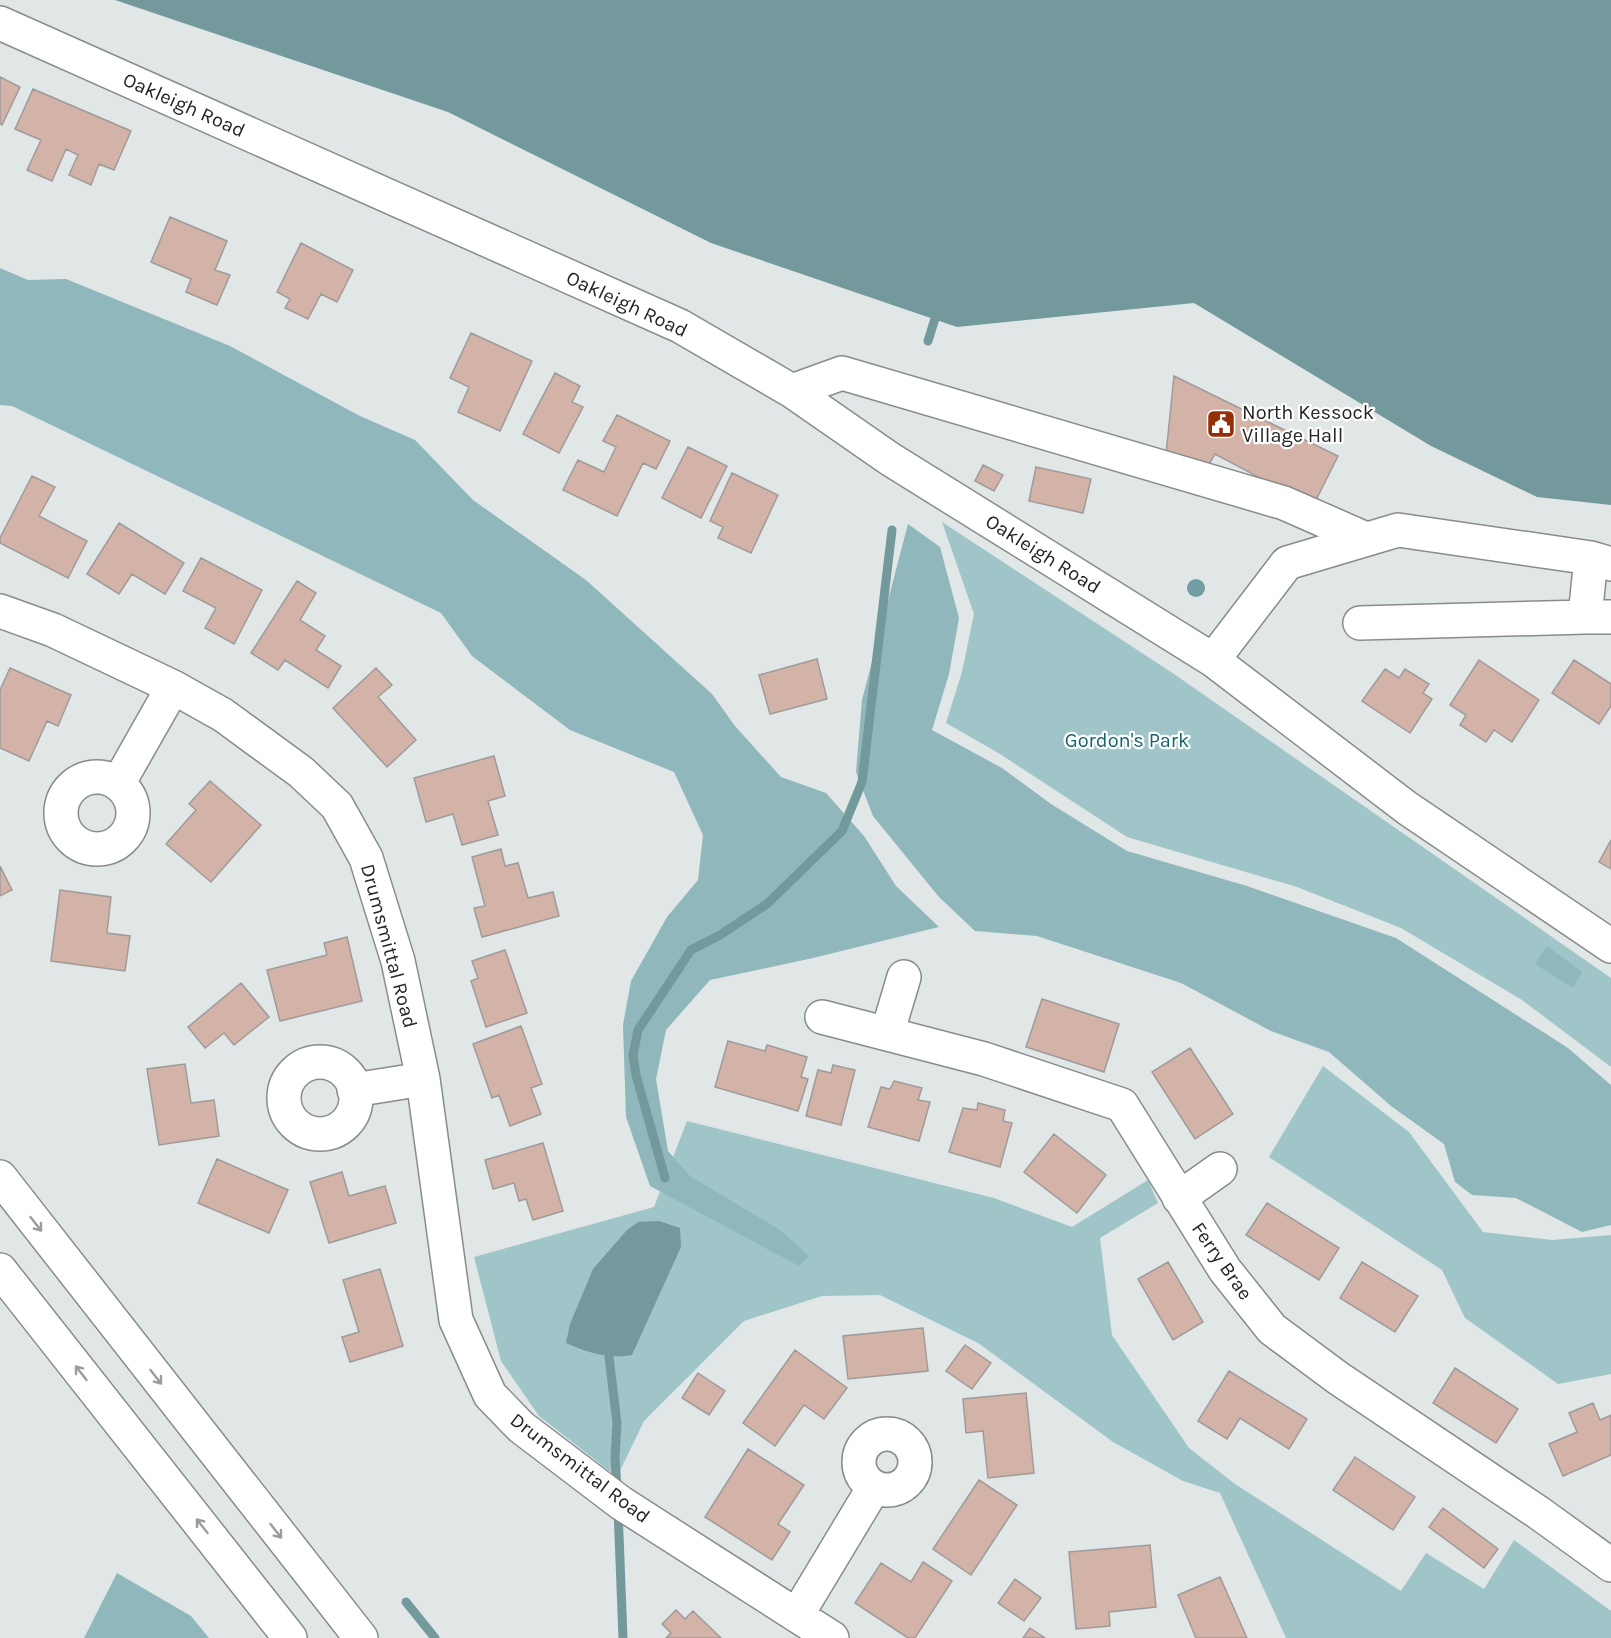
<svg xmlns="http://www.w3.org/2000/svg" width="1611" height="1638" font-family="Karla,sans-serif">
<style>
.green{fill:#a0c5c9}
.forest{fill:#90b7bb}
.water{fill:#73999d}
.lines{fill:none;stroke-linecap:round;stroke-linejoin:round}
.stream{stroke:#73999d;stroke-width:9}
.building{fill:#d3b2a7;stroke:#9f9b9a;stroke-width:1.5}
.minor-casing{stroke:#888c8d;stroke-width:36}
.highway-casing{stroke:#888c8d;stroke-width:36}
.minor{stroke:#fff;stroke-width:33}
.highway{stroke:#fff;stroke-width:33}
.tree{fill:#719ea2}
.oneway{stroke:#9c9c9d}
.labels{text-anchor:middle;dominant-baseline:central;stroke-width:4.5;stroke-linejoin:round;paint-order:stroke}
.street-label{font-size:20px;fill:#232425;stroke:#fff}
.poi-label{font-size:20px;fill:#232425;stroke:#fff;text-anchor:start}
.park-label{font-size:20px;fill:#15636a;stroke:#fff}
</style>
<rect width="100%" height="100%" fill="#e1e6e6"/>
<path class="green" d="M 942,522 L 1174,674 L 1611,978 L 1611,1067 L 1522,1000 L 1401,928 L 1297,887 L 1127,837 L 1000,754 L 946,723 L 962,672 L 974,614 Z
M 1323,1066 L 1409,1132 L 1483,1232 L 1552,1240 L 1611,1235 L 1611,1374 L 1558,1384 L 1465,1318 L 1442,1270 L 1269,1157 Z
M 687,1121 L 994,1198 L 1072,1227 L 1148,1180 L 1158,1203 L 1100,1238 L 1112,1335 L 1189,1448 L 1235,1484 L 1401,1591 L 1426,1553 L 1484,1589 L 1514,1540 L 1611,1611 L 1611,1638 L 1286,1638 L 1220,1493 L 1183,1481 L 1113,1442 L 978,1343 L 880,1295 L 822,1296 L 744,1321 L 644,1421 L 617,1477 L 539,1416 L 501,1361 L 474,1257 L 654,1207 Z"/>
<path class="forest" d="M 0,268 L 28,280 L 66,279 L 230,346 L 360,416 L 415,440 L 473,500 L 586,580 L 712,694 L 735,726 L 781,777 L 826,793 L 864,836 L 896,886 L 939,927 L 813,958 L 710,980 L 666,1030 L 656,1079 L 668,1151 L 690,1176 L 780,1230 L 809,1256 L 799,1266 L 650,1186 L 626,1117 L 623,1025 L 631,981 L 667,917 L 698,880 L 703,835 L 674,772 L 570,730 L 472,656 L 441,613 L 12,406 L 0,405 Z
M 908,524 L 940,547 L 959,618 L 949,674 L 932,730 L 1002,768 L 1051,804 L 1127,851 L 1247,886 L 1396,938 L 1568,1048 L 1611,1085 L 1611,1225 L 1582,1232 L 1516,1198 L 1472,1195 L 1455,1182 L 1444,1144 L 1391,1106 L 1329,1052 L 1271,1031 L 1181,983 L 1037,936 L 975,931 L 939,897 L 873,816 L 856,772 L 862,700 Z
M 1547,946 L 1582,972 L 1573,988 L 1535,964 Z
M 117,1573 L 191,1616 L 209,1638 L 84,1638 Z"/>
<path class="water" d="M 115,0 L 1611,0 L 1611,505 L 1537,497 L 1431,446 L 1194,303 L 957,327 L 711,243 L 448,112 Z
M 659,1221 L 680,1228 L 681,1247 L 632,1355 C 608,1359 589,1353 566,1343 L 570,1324 L 593,1269 L 627,1230 L 638,1222 Z"/>
<g class="lines">
<path class="stream" d="M 928,341 L 938,309
M 665,1178 L 636,1075 L 633,1055 L 638,1030 L 691,950 L 720,935 L 767,904 L 842,831 L 862,782 L 892,530
M 609,1357 L 617,1423 L 615,1457 L 617,1489
M 618,1509 L 623,1638
M 406,1602 L 435,1638"/>
</g>
<path class="building" d="M 0,77 L 20,87 L 2,125 L 0,124 Z
M 33,89 L 131,131 L 114,170 L 99,164 L 91,185 L 69,175 L 78,155 L 66,149 L 52,181 L 27,170 L 41,140 L 15,129 Z
M 170,217 L 227,241 L 215,270 L 230,275 L 217,305 L 186,292 L 191,279 L 151,262 Z
M 301,243 L 353,270 L 337,302 L 321,294 L 308,319 L 285,308 L 290,299 L 277,292 Z
M 471,333 L 532,361 L 500,431 L 458,412 L 469,387 L 450,378 Z
M 555,373 L 580,386 L 572,402 L 583,407 L 559,453 L 523,434 Z
M 1174,376 L 1338,456 L 1313,506 L 1215,454 L 1207,468 L 1166,454 Z
M 617,415 L 670,441 L 656,469 L 643,463 L 617,516 L 563,490 L 578,460 L 604,472 L 616,447 L 603,441 Z
M 688,447 L 727,466 L 701,518 L 662,498 Z
M 983,465 L 1003,475 L 994,491 L 975,481 Z
M 1036,467 L 1091,479 L 1083,513 L 1029,501 Z
M 732,473 L 778,495 L 751,553 L 718,538 L 723,527 L 710,521 Z
M 32,476 L 55,487 L 39,516 L 87,541 L 68,578 L 0,543 L 0,538 Z
M 119,523 L 184,563 L 165,594 L 132,574 L 119,594 L 87,574 Z
M 201,558 L 262,590 L 234,644 L 205,628 L 216,608 L 183,591 Z
M 297,581 L 316,593 L 300,620 L 325,636 L 316,650 L 341,666 L 328,688 L 285,660 L 278,670 L 251,653 Z
M 817,659 L 827,699 L 770,714 L 759,675 Z
M 1479,660 L 1539,700 L 1512,742 L 1494,730 L 1486,742 L 1460,725 L 1466,715 L 1450,705 Z
M 1574,660 L 1611,684 L 1611,706 L 1599,724 L 1552,693 Z
M 10,668 L 71,695 L 58,726 L 47,721 L 29,761 L 0,748 L 0,690 Z
M 376,668 L 392,685 L 378,697 L 416,740 L 387,767 L 333,708 Z
M 1385,669 L 1399,678 L 1405,669 L 1429,684 L 1423,693 L 1432,699 L 1410,733 L 1362,701 Z
M 494,756 L 505,796 L 488,801 L 498,835 L 462,845 L 453,814 L 426,822 L 414,778 Z
M 210,781 L 261,825 L 211,882 L 166,844 L 196,810 L 189,804 Z
M 1611,840 L 1611,869 L 1599,862 Z
M 501,849 L 505,866 L 518,863 L 528,898 L 553,892 L 559,916 L 482,937 L 474,908 L 485,906 L 472,857 Z
M 0,866 L 12,890 L 0,896 Z
M 60,890 L 111,897 L 107,933 L 130,936 L 125,971 L 51,961 Z
M 347,937 L 362,1001 L 280,1021 L 267,970 L 327,955 L 324,943 Z
M 505,950 L 527,1013 L 486,1027 L 471,981 L 478,978 L 472,961 Z
M 241,983 L 269,1017 L 234,1045 L 224,1033 L 205,1048 L 188,1027 Z
M 1042,999 L 1119,1024 L 1104,1072 L 1026,1047 Z
M 521,1026 L 542,1084 L 531,1088 L 541,1114 L 510,1126 L 499,1095 L 492,1098 L 473,1044 Z
M 728,1041 L 765,1051 L 767,1045 L 807,1057 L 801,1077 L 808,1079 L 798,1111 L 715,1087 Z
M 1190,1048 L 1233,1114 L 1195,1139 L 1152,1072 Z
M 185,1064 L 191,1103 L 214,1100 L 219,1136 L 159,1145 L 147,1069 Z
M 833,1065 L 855,1070 L 841,1125 L 806,1116 L 818,1070 L 831,1073 Z
M 894,1081 L 922,1088 L 918,1100 L 930,1102 L 919,1141 L 868,1127 L 881,1087 L 890,1089 Z
M 978,1103 L 1005,1110 L 1003,1121 L 1012,1123 L 1000,1167 L 949,1152 L 963,1108 L 977,1110 Z
M 1054,1134 L 1106,1175 L 1077,1213 L 1024,1172 Z
M 543,1143 L 563,1211 L 533,1220 L 526,1199 L 519,1201 L 514,1183 L 493,1189 L 485,1160 Z
M 217,1159 L 288,1190 L 269,1233 L 198,1203 Z
M 342,1172 L 349,1196 L 385,1186 L 396,1223 L 329,1243 L 310,1182 Z
M 1267,1203 L 1339,1248 L 1319,1280 L 1246,1235 Z
M 1168,1262 L 1203,1322 L 1173,1340 L 1138,1279 Z
M 1362,1262 L 1418,1296 L 1395,1332 L 1340,1298 Z
M 380,1269 L 403,1346 L 350,1362 L 342,1337 L 359,1332 L 343,1280 Z
M 923,1328 L 928,1371 L 848,1379 L 843,1336 Z
M 965,1345 L 991,1363 L 972,1389 L 946,1371 Z
M 795,1350 L 847,1388 L 824,1419 L 804,1405 L 775,1446 L 743,1423 Z
M 1455,1368 L 1518,1409 L 1496,1443 L 1433,1403 Z
M 1229,1371 L 1307,1419 L 1289,1449 L 1240,1418 L 1227,1439 L 1198,1421 Z
M 698,1373 L 725,1391 L 709,1415 L 682,1398 Z
M 1026,1393 L 1034,1473 L 988,1478 L 983,1431 L 966,1433 L 963,1399 Z
M 1593,1403 L 1600,1420 L 1611,1415 L 1611,1455 L 1563,1476 L 1549,1444 L 1577,1432 L 1569,1413 Z
M 748,1449 L 804,1485 L 778,1524 L 790,1532 L 772,1560 L 705,1517 Z
M 1355,1457 L 1415,1497 L 1393,1530 L 1333,1490 Z
M 979,1480 L 1017,1505 L 971,1575 L 933,1549 Z
M 1443,1508 L 1498,1549 L 1484,1568 L 1429,1527 Z
M 1150,1545 L 1156,1607 L 1109,1612 L 1110,1626 L 1076,1629 L 1069,1552 Z
M 923,1562 L 952,1581 L 915,1638 L 908,1638 L 855,1603 L 881,1563 L 911,1582 Z
M 1220,1577 L 1247,1638 L 1196,1638 L 1178,1595 Z
M 1015,1579 L 1041,1598 L 1024,1621 L 998,1603 Z
M 676,1610 L 685,1619 L 693,1611 L 721,1638 L 666,1638 L 671,1633 L 662,1624 Z
M 1030,1628 L 1045,1638 L 1023,1638 Z"/>
<g class="lines">
<g class="minor-casing">
<path id="minor" d="M 0,23 L 680,326 L 792,391 L 890,459 L 1213,660 L 1407,808 L 1611,946
M 792,391 L 842,373 L 1284,503 L 1366,539
M 1591,558 L 1585,617 L 1611,617
M 0,611 L 53,630 L 173,687 L 223,715 L 301,772 L 337,806 L 366,858 L 398,961 L 423,1079 L 456,1320 L 490,1395 L 521,1427 L 621,1503 L 832,1638
M 1360,623 L 1585,617
M 1213,660 L 1287,563 L 1398,530 L 1591,558 L 1611,564
M61 813a36 36 0 1 1 72 0a36 36 0 1 1-72 0Z
M 118,784 L 173,687
M 822,1017 L 984,1059 L 1122,1105 L 1225,1270 L 1272,1329 L 1338,1378 L 1539,1513 L 1611,1565
M 887,1034 L 904,977
M284 1098a36 36 0 1 1 72 0a36 36 0 1 1-72 0Z
M 354,1090 L 423,1079
M 1179,1198 L 1220,1169
M859 1462a28 28 0 1 1 56 0a28 28 0 1 1-56 0Z
M 797,1615 L 874,1487"/>
</g>
<g class="highway-casing">
<path id="highway" d="M 0,1177 L 361,1638
M 0,1270 L 290,1638"/>
</g>
<use href="#minor" class="minor"/>
<use href="#highway" class="highway"/>
</g>
<circle class="tree" cx="1196" cy="588" r="9"/>
<defs><path id="oneway-shaft" d="M-6 0H5M1.5-3L5.5 0L1.5 3" fill="none" stroke-width="1.6" stroke-linecap="round" stroke-linejoin="round" transform="scale(1.5)"/></defs>
<g class="oneway">
<use href="#oneway-shaft" transform="translate(36 1224) rotate(52)"/>
<use href="#oneway-shaft" transform="translate(81 1373) rotate(-128)"/>
<use href="#oneway-shaft" transform="translate(156 1377) rotate(52)"/>
<use href="#oneway-shaft" transform="translate(202 1526) rotate(-128)"/>
<use href="#oneway-shaft" transform="translate(276 1531) rotate(52)"/>
</g>
<defs>
<g id="civic-square" transform="scale(1.5)"><rect x="-9" y="-9" width="18" height="18" rx="4" fill="#952f07" stroke="#fff"/><path d="M-.6-6.5H3V-4.5H.6V-3L4-1V1h2V6H-6V1h2V-1L-.6-3ZM-1.2 2.5V6h2.4V2.5Z" fill="#fff"/></g>
</defs>
<g fill-rule="evenodd">
<use href="#civic-square" x="1221" y="424"/>
</g>
<g class="labels">
<g class="street-label">
<text transform="translate(184 105) rotate(24)">Oakleigh Road</text>
<text transform="translate(627 304) rotate(25)">Oakleigh Road</text>
<text transform="translate(1043 554) rotate(32)">Oakleigh Road</text>
<text transform="translate(389 946) rotate(75)">Drumsmittal Road</text>
<text transform="translate(1222 1261) rotate(55)">Ferry Brae</text>
<text transform="translate(580 1468) rotate(37)">Drumsmittal Road</text>
</g>
<g class="poi-label">
<text x="1242" y="412">North Kessock<tspan x="1242" dy="23">Village Hall</tspan></text>
</g>
<g class="park-label">
<text x="1127" y="740">Gordon's Park</text>
</g>
</g>
</svg>
